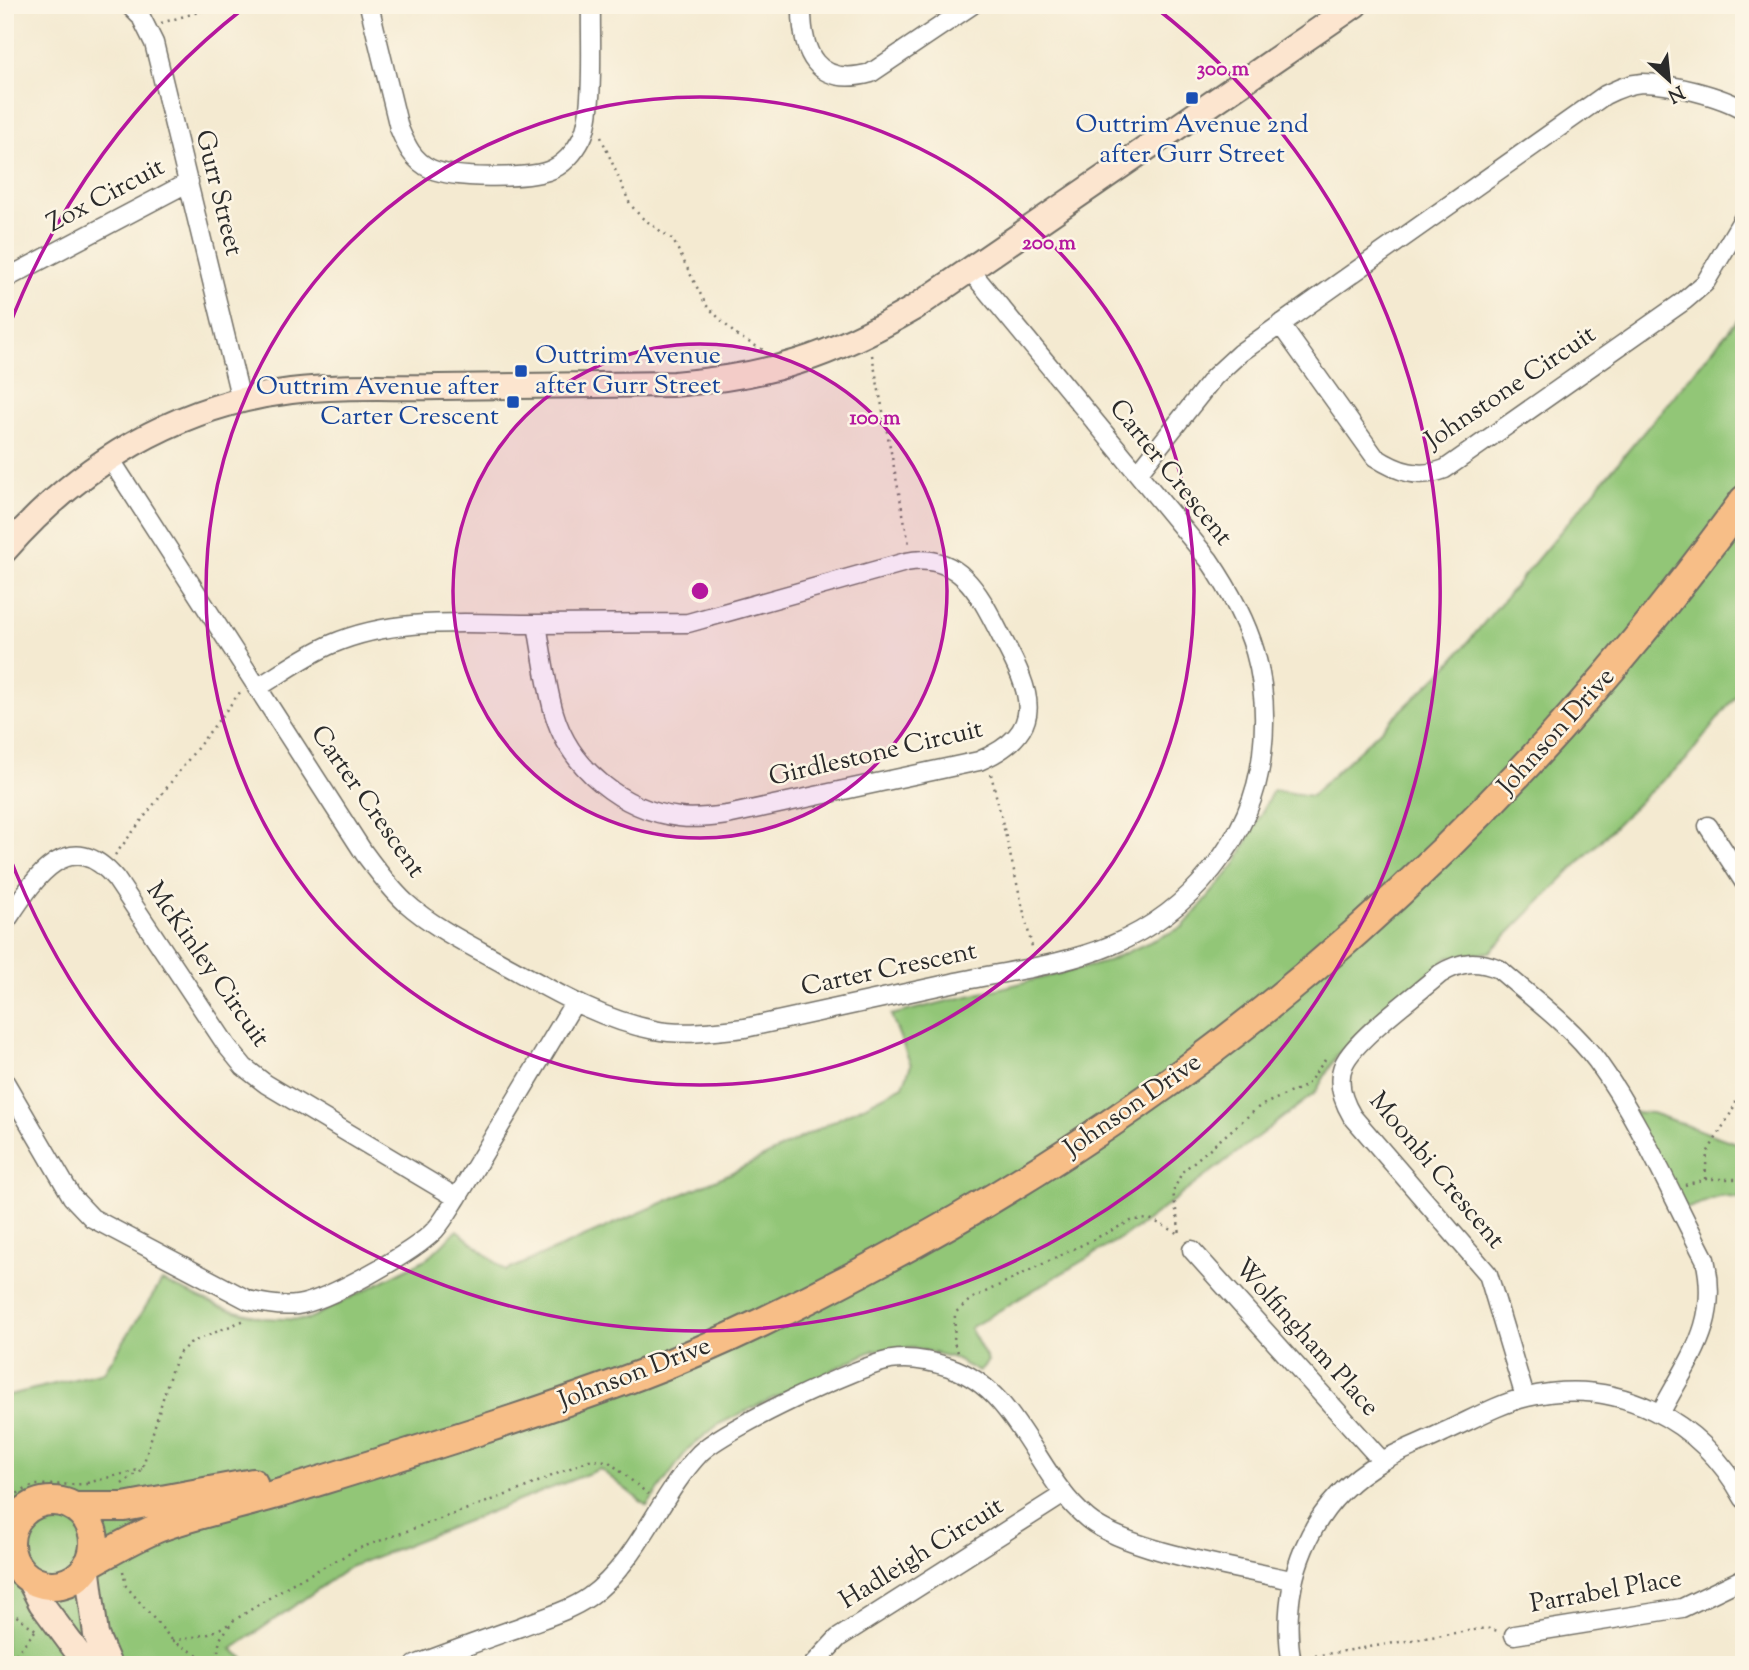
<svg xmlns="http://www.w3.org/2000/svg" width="1749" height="1670" font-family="'Sorts Mill Goudy',serif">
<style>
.green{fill:#92c677;stroke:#5e7851;stroke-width:2}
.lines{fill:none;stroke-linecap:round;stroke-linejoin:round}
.street-casing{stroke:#716e65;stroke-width:21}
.secondary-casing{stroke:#716e65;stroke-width:28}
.primary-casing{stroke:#716e65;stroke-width:32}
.path{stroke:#716e65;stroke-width:2.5;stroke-dasharray:2 5;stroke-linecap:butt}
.street{stroke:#fff;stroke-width:18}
.secondary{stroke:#fce5cf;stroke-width:24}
.primary{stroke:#f7be87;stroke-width:28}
.ring{fill:none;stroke:#b5179e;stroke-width:3.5}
.transit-dot{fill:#1a4fb4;stroke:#fcf5e5;stroke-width:2.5}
.labels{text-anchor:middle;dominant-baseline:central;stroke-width:5;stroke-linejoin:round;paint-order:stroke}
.transit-label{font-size:26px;fill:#164399;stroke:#fcf5e5}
.street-label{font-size:26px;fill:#2b2b2b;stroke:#fcf5e5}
.centre{fill:#b5179e;stroke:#fcf5e5;stroke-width:3.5}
.ring-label{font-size:21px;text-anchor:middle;font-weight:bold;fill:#b5179e;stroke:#fcf5e5;stroke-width:5;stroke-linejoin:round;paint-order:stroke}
</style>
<rect width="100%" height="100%" fill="#fcf5e5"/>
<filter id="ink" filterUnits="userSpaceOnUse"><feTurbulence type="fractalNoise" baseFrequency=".0143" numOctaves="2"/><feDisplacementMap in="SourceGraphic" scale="14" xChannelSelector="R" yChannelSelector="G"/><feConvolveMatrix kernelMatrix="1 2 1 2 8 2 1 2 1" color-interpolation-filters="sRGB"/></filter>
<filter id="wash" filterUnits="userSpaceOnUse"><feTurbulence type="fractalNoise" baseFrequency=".00686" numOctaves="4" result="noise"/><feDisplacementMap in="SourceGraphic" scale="28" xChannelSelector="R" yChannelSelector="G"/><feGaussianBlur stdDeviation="1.57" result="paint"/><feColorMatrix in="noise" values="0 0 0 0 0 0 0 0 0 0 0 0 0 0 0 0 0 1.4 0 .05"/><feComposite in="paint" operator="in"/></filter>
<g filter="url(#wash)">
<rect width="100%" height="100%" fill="#f4ead1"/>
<path class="green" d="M 1744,312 L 1744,685 L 1685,761 L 1644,797 L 1490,952 L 1449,957 L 1337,1055 L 1315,1093 L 1136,1229 L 970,1328 L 988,1361 L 979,1372 L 951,1357 L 913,1348 L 874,1350 L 719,1424 L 688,1449 L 647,1506 L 600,1469 L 350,1567 L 232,1649 L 252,1665 L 5,1665 L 5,1396 L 104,1372 L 162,1281 L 220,1307 L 263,1318 L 307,1320 L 428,1258 L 457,1230 L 506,1271 L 738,1170 L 903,1086 L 911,1065 L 891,1015 L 1103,963 L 1183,927 L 1235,865 L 1273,790 L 1311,796 L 1448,666 Z
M 1627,1112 L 1652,1113 L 1744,1146 L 1744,1199 L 1721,1196 L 1680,1211 Z"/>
</g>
<g filter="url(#ink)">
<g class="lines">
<g class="street-casing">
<path id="street" d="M 129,5 L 141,17 L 154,43 L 241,400
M 369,5 L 399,128 C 406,145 413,161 431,169 C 454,179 523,179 548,171 C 563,166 575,152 582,138 C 595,113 590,36 591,5
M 802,5 C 801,52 816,88 871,73 L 972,5
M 5,279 L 189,182
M 1280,324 L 1375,457 C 1398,472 1419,479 1445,469 L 1684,301 L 1705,283 L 1744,217
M 109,457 L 364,853 C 377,870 389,887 405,902 C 434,928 470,945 504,964 C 553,991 599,1019 654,1030 C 684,1036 715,1031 745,1028 C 814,1013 883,998 952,983 C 1003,972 1065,965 1112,945 C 1189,913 1253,838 1262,754 C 1271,677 1252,623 1209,560 L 969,269
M 1138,473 L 1214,377 L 1240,353 L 1605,95 C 1617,89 1628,84 1642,83 C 1669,83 1721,96 1744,110
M 257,688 C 282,673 306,655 332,644 C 397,616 468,624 537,624 C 542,653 546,684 554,713 C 570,768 622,810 679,817 C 695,819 711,817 727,815 L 979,761 C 1049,731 1031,692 1002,638 C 981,597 961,551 906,562 L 688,623 L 537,624
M 1708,826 L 1744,882
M 5,923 C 31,884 68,821 116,879 L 227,1046 L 244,1067 L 266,1084 L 457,1198
M 5,1082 L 72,1197 L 92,1218 L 248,1300 C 264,1304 281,1307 297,1305 C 327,1301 414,1252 435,1230 C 443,1221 450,1209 457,1198 L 574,1003
M 1192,1250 L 1382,1461
M 1525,1397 L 1488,1274 L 1352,1116 C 1343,1101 1336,1082 1344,1064 C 1356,1038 1416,995 1440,974 C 1461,961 1477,960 1499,969 C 1532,998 1571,1026 1597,1061 C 1639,1119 1672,1196 1705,1259 C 1720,1323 1690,1357 1661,1412
M 1514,1635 L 1682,1608 L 1744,1578
M 415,1665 C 450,1652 485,1639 520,1627 C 543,1618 569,1611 589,1597 C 638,1562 659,1496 700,1453 C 724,1429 857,1366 891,1360 C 910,1357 931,1361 949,1367 C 1019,1390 1035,1476 1088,1519 C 1127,1551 1238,1568 1291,1580
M 813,1665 L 838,1638 L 1064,1494
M 1292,1665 C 1278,1584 1308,1503 1382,1461 C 1401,1450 1424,1442 1444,1432 C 1471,1420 1498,1404 1527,1397 C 1617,1376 1700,1419 1744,1499"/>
</g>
<g class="secondary-casing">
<path id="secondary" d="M 5,550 C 80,464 177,405 291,391 C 340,385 391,388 440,387 C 518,386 596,385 674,384 C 771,376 830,357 914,308 L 1355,5
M 87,1565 L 96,1635 L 109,1665
M 27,1576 L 41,1603 L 87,1665"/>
</g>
<g class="primary-casing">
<path id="primary" d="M10 1543a42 42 0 1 1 84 0a42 42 0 1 1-84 0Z
M 74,1507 L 124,1507 L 253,1483
M 88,1564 C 112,1551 135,1537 160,1527 C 201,1512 245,1504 287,1491 C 406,1454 525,1418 642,1374 C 724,1343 803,1303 880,1262 C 1234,1074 1509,823 1744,500"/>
</g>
<path class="path" d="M 161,23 L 222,5
M 601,137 L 630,204 L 641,217 L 673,240 L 706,305 L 736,335 L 763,350
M 872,355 L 909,544
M 991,774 L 1033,951
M 115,855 L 241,691
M 1705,1179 L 1707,1153 L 1732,1111 L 1744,1083
M 1685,1185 L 1705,1179 L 1744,1179
M 958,1352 L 954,1343 L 955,1313 L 971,1299 L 1133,1220 L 1150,1219 L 1180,1234 L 1173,1192 L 1182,1172 L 1260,1106 L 1307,1085 L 1327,1057
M 87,1483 L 142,1469
M 122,1484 L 142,1469 L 172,1368 L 180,1352 L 190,1343 L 247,1319
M 5,1500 L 34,1485 L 89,1484
M 123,1571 L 126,1586 L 173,1641
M 5,1608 L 36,1630
M 1308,1657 L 1486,1628 L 1498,1631
M 13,1665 L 10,1661 L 35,1631
M 216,1665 L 173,1641 L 209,1634 L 229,1624
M 223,1665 L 218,1650 L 220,1639 L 233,1621 L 291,1584 L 360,1548 L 517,1491 L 589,1460 L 608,1461 L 648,1494"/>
<use href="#street" class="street"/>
<use href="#secondary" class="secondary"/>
<use href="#primary" class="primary"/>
</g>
</g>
<circle cx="700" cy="591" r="247" fill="#b5179e" fill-opacity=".12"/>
<g class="ring">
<circle cx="700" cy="591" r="247"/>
<circle cx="700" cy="591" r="494"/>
<path d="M7 332A740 740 0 0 1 244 8M1156 8A740 740 0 1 1 7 850"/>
</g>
<g class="transit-dot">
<rect x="1185" y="91" width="14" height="14" rx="3.5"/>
<rect x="514" y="364" width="14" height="14" rx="3.5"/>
<rect x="506" y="395" width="14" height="14" rx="3.5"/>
</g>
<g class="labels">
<g class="transit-label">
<text x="1192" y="125">Outtrim Avenue 2nd<tspan x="1192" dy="30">after Gurr Street</tspan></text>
<text x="535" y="356" text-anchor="start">Outtrim Avenue<tspan x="535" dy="30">after Gurr Street</tspan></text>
<text x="499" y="387" text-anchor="end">Outtrim Avenue after<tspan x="499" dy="30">Carter Crescent</tspan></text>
</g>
<g class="street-label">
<text transform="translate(218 193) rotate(76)">Gurr Street</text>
<text transform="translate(106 196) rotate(-28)">Zox Circuit</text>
<text transform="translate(1511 388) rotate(-34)">Johnstone Circuit</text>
<text transform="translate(1170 473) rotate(51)">Carter Crescent</text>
<text transform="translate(1557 732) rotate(-48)">Johnson Drive</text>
<text transform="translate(876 754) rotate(-13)">Girdlestone Circuit</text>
<text transform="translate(367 802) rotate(55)">Carter Crescent</text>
<text transform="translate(207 965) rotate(55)">McKinley Circuit</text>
<text transform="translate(889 970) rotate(-12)">Carter Crescent</text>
<text transform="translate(1133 1106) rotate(-35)">Johnson Drive</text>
<text transform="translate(1436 1171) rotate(50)">Moonbi Crescent</text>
<text transform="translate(1306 1338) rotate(48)">Wolfingham Place</text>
<text transform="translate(635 1374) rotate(-21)">Johnson Drive</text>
<text transform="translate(922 1554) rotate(-32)">Hadleigh Circuit</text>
<text transform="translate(1606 1592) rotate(-10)">Parrabel Place</text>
</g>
</g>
<circle cx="700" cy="591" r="10" class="centre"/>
<g class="ring-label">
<text x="1223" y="75">300 m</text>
<text x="1049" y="249">200 m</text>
<text x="875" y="424">100 m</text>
</g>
<rect width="1749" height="1670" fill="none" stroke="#fcf5e5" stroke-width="28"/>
<g transform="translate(1669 80) rotate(153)" stroke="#fcf5e5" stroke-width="5" paint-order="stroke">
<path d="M0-5L12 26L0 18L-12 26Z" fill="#2b2b2b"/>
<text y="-10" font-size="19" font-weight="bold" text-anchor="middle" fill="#2b2b2b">N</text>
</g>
</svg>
